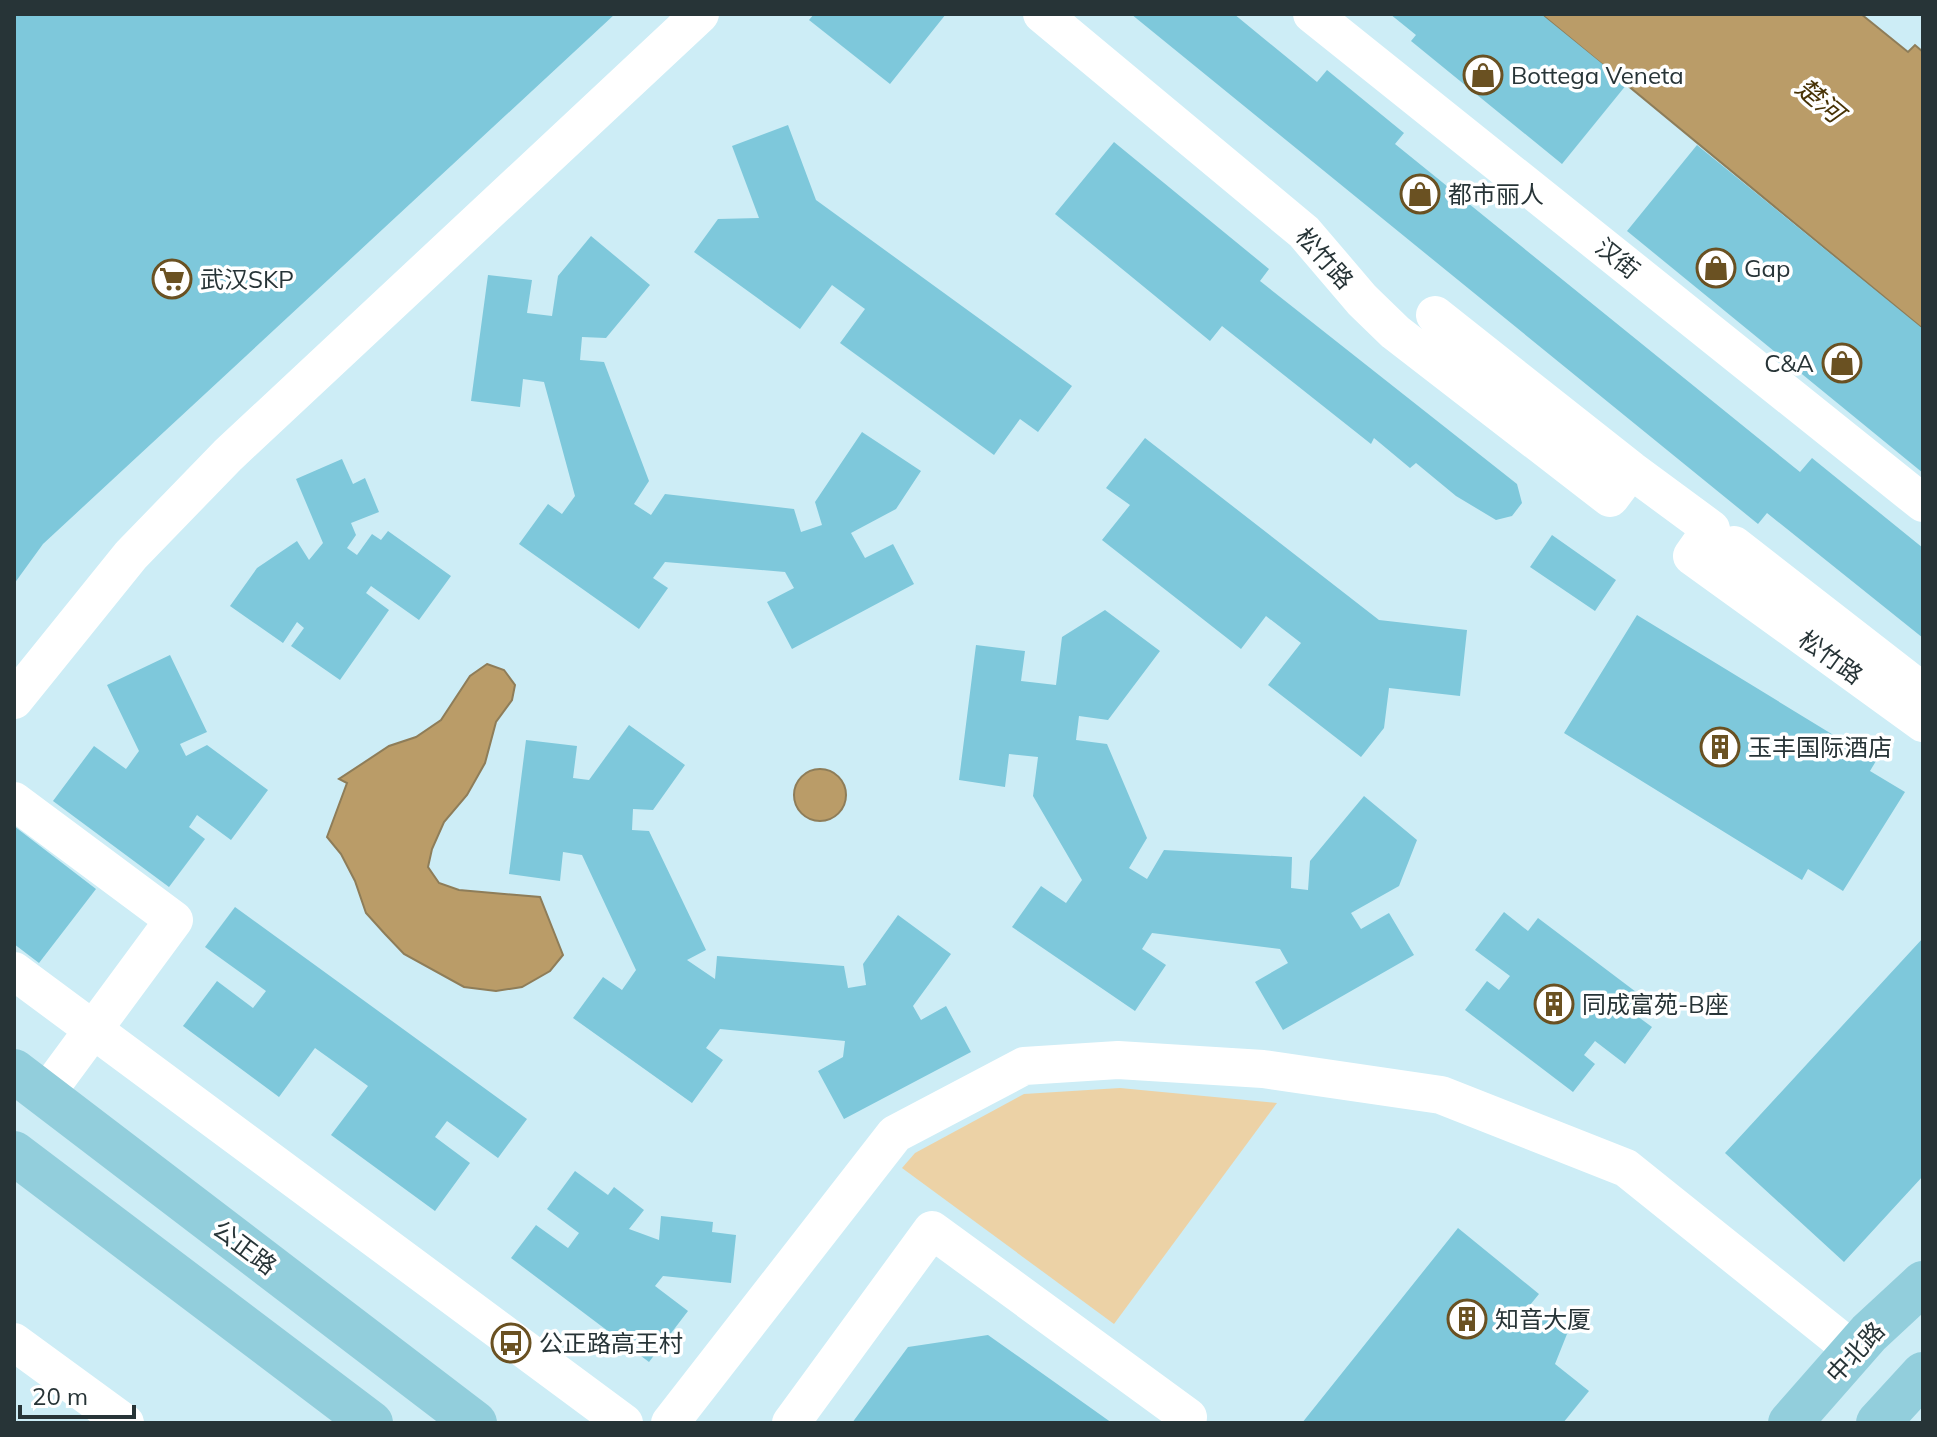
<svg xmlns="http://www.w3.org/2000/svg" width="1937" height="1437" font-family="Mulish,'Noto Sans SC',sans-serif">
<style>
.green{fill:#ecd2a6}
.water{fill:#ba9c68;stroke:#8e7d59;stroke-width:2}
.building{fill:#7ec8db}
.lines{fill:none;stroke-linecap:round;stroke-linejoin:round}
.minor{stroke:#fff;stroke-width:38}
.major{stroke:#92cedc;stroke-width:44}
.labels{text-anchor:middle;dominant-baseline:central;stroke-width:7;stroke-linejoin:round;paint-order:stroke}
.poi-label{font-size:24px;fill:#273437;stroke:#fff;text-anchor:start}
.street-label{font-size:24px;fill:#273437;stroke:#fff}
.water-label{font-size:26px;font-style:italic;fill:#483306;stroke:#fff}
</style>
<rect width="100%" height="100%" fill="#cdedf6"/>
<path class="green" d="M 1120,1088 L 1277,1103 L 1114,1324 L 902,1168 L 915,1153 L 1024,1094 Z"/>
<path class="water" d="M 1541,14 L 1861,14 L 1908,52 L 1915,45 L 1923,52 L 1923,329 Z
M 487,664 L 504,670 L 515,685 L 512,700 L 496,722 L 485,763 L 467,795 L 444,822 L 432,849 L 428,867 L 439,883 L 459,890 L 540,897 L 563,955 L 550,971 L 522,987 L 496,991 L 464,987 L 404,954 L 385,934 L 366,913 L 355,881 L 341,854 L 327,837 L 347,783 L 339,779 L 389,746 L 416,737 L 441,720 L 470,676 Z
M794 795a26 26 0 1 1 52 0a26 26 0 1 1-52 0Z"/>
<path class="building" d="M 14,14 L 615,14 L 43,544 L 14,584 Z
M 814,14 L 946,14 L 890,84 L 809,20 Z
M 1131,14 L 1234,14 L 1317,82 L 1327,70 L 1404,133 L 1395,144 L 1800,472 L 1812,458 L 1923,548 L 1923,638 L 1767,513 L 1758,524 Z
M 1390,14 L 1541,14 L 1627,84 L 1562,164 L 1411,41 L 1416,35 Z
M 788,125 L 816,200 L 1072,386 L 1038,432 L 1020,419 L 994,455 L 840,343 L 865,309 L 832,285 L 800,329 L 694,252 L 718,219 L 759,218 L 732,146 Z
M 1114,142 L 1269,269 L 1260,281 L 1517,484 L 1522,503 L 1512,516 L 1496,520 L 1456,496 L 1416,463 L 1410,468 L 1374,438 L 1371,444 L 1222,326 L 1210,341 L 1055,214 Z
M 1697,145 L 1923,329 L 1923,473 L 1627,231 Z
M 591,236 L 650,285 L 606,338 L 582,337 L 580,360 L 604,362 L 649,481 L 634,504 L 651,515 L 665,494 L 794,509 L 801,532 L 822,525 L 815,502 L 862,432 L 921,471 L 896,509 L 851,533 L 865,558 L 893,544 L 914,584 L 792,649 L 767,602 L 794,588 L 785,572 L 665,562 L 653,578 L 668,588 L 639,629 L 519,544 L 548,504 L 562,514 L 575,496 L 544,382 L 523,379 L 520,407 L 471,401 L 488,275 L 532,280 L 527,313 L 552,316 L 558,276 Z
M 1145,438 L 1379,620 L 1467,630 L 1460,696 L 1389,688 L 1384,728 L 1361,757 L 1268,685 L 1301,643 L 1266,616 L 1241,649 L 1102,540 L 1130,505 L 1106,488 Z
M 342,459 L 353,484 L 365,478 L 379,512 L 351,523 L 356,535 L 347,548 L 357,555 L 372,534 L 381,540 L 388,531 L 451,576 L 419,620 L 371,586 L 366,593 L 389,610 L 340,680 L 291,646 L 304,628 L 297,622 L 283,643 L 230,606 L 257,568 L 297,541 L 309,560 L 323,543 L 296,479 Z
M 1552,535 L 1616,580 L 1595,611 L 1530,567 Z
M 1105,610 L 1160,651 L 1108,720 L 1079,716 L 1076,740 L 1107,744 L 1147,838 L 1129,868 L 1147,879 L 1164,850 L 1292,857 L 1291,888 L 1308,890 L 1310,861 L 1364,796 L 1417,840 L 1399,886 L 1351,913 L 1361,929 L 1389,913 L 1414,955 L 1283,1030 L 1255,982 L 1288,963 L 1280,949 L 1152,933 L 1142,949 L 1166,965 L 1135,1011 L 1012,927 L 1041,886 L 1066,903 L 1082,880 L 1033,796 L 1038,757 L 1009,754 L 1005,787 L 959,780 L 976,645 L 1025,651 L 1021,681 L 1056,685 L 1062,637 Z
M 1637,615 L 1876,761 L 1870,771 L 1905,792 L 1843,891 L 1808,869 L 1802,880 L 1564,733 Z
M 170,655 L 207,732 L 180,744 L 186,756 L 207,745 L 268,790 L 231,840 L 197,815 L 189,827 L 205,839 L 169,887 L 53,801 L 94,746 L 126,769 L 139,751 L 107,685 Z
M 629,725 L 685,765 L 653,810 L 633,809 L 632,830 L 649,831 L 706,950 L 687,960 L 715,979 L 717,956 L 844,966 L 848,988 L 866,985 L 863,964 L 898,915 L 951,954 L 913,1006 L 921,1020 L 946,1006 L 971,1052 L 844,1119 L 818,1071 L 843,1057 L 845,1041 L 720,1029 L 706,1048 L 723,1060 L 692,1103 L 573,1018 L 603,977 L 622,990 L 636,970 L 582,855 L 563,852 L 560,881 L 509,874 L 526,740 L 577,746 L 573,778 L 589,780 Z
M 14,826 L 96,889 L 39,963 L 14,944 Z
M 235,907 L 527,1119 L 498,1158 L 447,1121 L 435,1137 L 470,1163 L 435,1211 L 331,1135 L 368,1086 L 315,1048 L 279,1097 L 183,1026 L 217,981 L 253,1008 L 266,991 L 205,947 Z
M 1504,912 L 1528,931 L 1538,918 L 1644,998 L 1633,1013 L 1652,1027 L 1625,1064 L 1595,1041 L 1584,1055 L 1595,1064 L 1573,1092 L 1465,1010 L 1487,981 L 1499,990 L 1510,976 L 1475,950 Z
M 1923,938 L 1923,1176 L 1844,1262 L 1725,1153 Z
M 575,1171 L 608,1195 L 614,1187 L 644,1210 L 629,1229 L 659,1240 L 661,1216 L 713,1222 L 712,1232 L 736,1235 L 731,1283 L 663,1276 L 655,1286 L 688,1311 L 649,1362 L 511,1258 L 536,1225 L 568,1248 L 579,1233 L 547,1209 Z
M 1458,1228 L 1539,1294 L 1530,1305 L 1567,1334 L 1555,1364 L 1589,1391 L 1563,1423 L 1302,1423 Z
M 988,1335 L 1112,1423 L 852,1423 L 908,1347 Z"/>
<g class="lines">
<path class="minor" d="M 1042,14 L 1304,232 L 1362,300 L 1395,332 L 1610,498 L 1631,470
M 1312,14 L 1923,503
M 1435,315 L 1631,470 L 1711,529 L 1692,556 L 1923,723
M 1734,545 L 1923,692
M 14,700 L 131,555 L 228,455 L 700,14
M 14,801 L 174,920 L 45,1095
M 14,971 L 624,1423
M 14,1342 L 125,1423
M 670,1423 L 895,1134 L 1024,1066 L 1118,1060 L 1263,1069 L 1441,1095 L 1626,1168 L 1854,1351
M 791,1423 L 932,1230 L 1188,1417 L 1184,1423"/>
<path class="major" d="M 14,1071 L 475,1423
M 14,1153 L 371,1423
M 1790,1423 L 1869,1333 L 1923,1283
M 1878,1423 L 1923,1374"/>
</g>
<defs>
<g id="shop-ring" transform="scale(2)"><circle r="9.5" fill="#fff" stroke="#6a5122" stroke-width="1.5"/><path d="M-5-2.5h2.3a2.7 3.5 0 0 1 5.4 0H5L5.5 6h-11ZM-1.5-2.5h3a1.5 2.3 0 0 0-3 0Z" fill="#6a5122"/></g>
<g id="supermarket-ring" transform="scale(2)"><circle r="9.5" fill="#fff" stroke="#6a5122" stroke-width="1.5"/><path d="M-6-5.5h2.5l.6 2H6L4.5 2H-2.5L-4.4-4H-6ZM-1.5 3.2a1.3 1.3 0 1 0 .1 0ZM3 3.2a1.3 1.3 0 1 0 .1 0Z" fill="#6a5122"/></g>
<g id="building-ring" transform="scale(2)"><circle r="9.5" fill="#fff" stroke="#6a5122" stroke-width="1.5"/><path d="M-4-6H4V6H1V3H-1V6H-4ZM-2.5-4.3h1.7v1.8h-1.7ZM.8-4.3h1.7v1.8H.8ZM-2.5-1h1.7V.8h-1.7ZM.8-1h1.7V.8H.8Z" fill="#6a5122"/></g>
<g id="bus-ring" transform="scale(2)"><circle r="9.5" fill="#fff" stroke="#6a5122" stroke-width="1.5"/><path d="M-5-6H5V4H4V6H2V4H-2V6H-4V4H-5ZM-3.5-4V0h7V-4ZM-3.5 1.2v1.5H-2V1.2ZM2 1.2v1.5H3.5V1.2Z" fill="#6a5122"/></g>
</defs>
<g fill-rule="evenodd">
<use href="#shop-ring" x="1483" y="75"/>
<use href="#shop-ring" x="1420" y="194"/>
<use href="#shop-ring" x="1716" y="268"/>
<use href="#supermarket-ring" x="172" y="279"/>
<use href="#shop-ring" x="1842" y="363"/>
<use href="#building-ring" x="1720" y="747"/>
<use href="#building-ring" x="1554" y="1004"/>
<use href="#building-ring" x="1467" y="1319"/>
<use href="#bus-ring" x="511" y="1343"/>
</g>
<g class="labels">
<g class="poi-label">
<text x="1511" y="75">Bottega Veneta</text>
<text x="1448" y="194">都市丽人</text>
<text x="1744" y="268">Gap</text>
<text x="200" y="279">武汉SKP</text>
<text x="1814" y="363" text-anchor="end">C&amp;A</text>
<text x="1748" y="747">玉丰国际酒店</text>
<text x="1582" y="1004">同成富苑-B座</text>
<text x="1495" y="1319">知音大厦</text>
<text x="539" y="1343">公正路高王村</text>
</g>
<g class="street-label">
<text transform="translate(1325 258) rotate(48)">松竹路</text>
<text transform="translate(1618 258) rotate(39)">汉街</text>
<text transform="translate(1831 657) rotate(36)">松竹路</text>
<text transform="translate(245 1247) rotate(37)">公正路</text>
<text transform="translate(1855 1352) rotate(-47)">中北路</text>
</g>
<g class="water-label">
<text transform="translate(1820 100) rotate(40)">楚河</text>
</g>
</g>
<rect width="1937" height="1437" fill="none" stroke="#273437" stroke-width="32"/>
<path d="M20 1405v12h114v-12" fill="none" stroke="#273437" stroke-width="4"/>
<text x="32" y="1405" font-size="24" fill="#273437" stroke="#ffffff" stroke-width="6" paint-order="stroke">20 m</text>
</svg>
